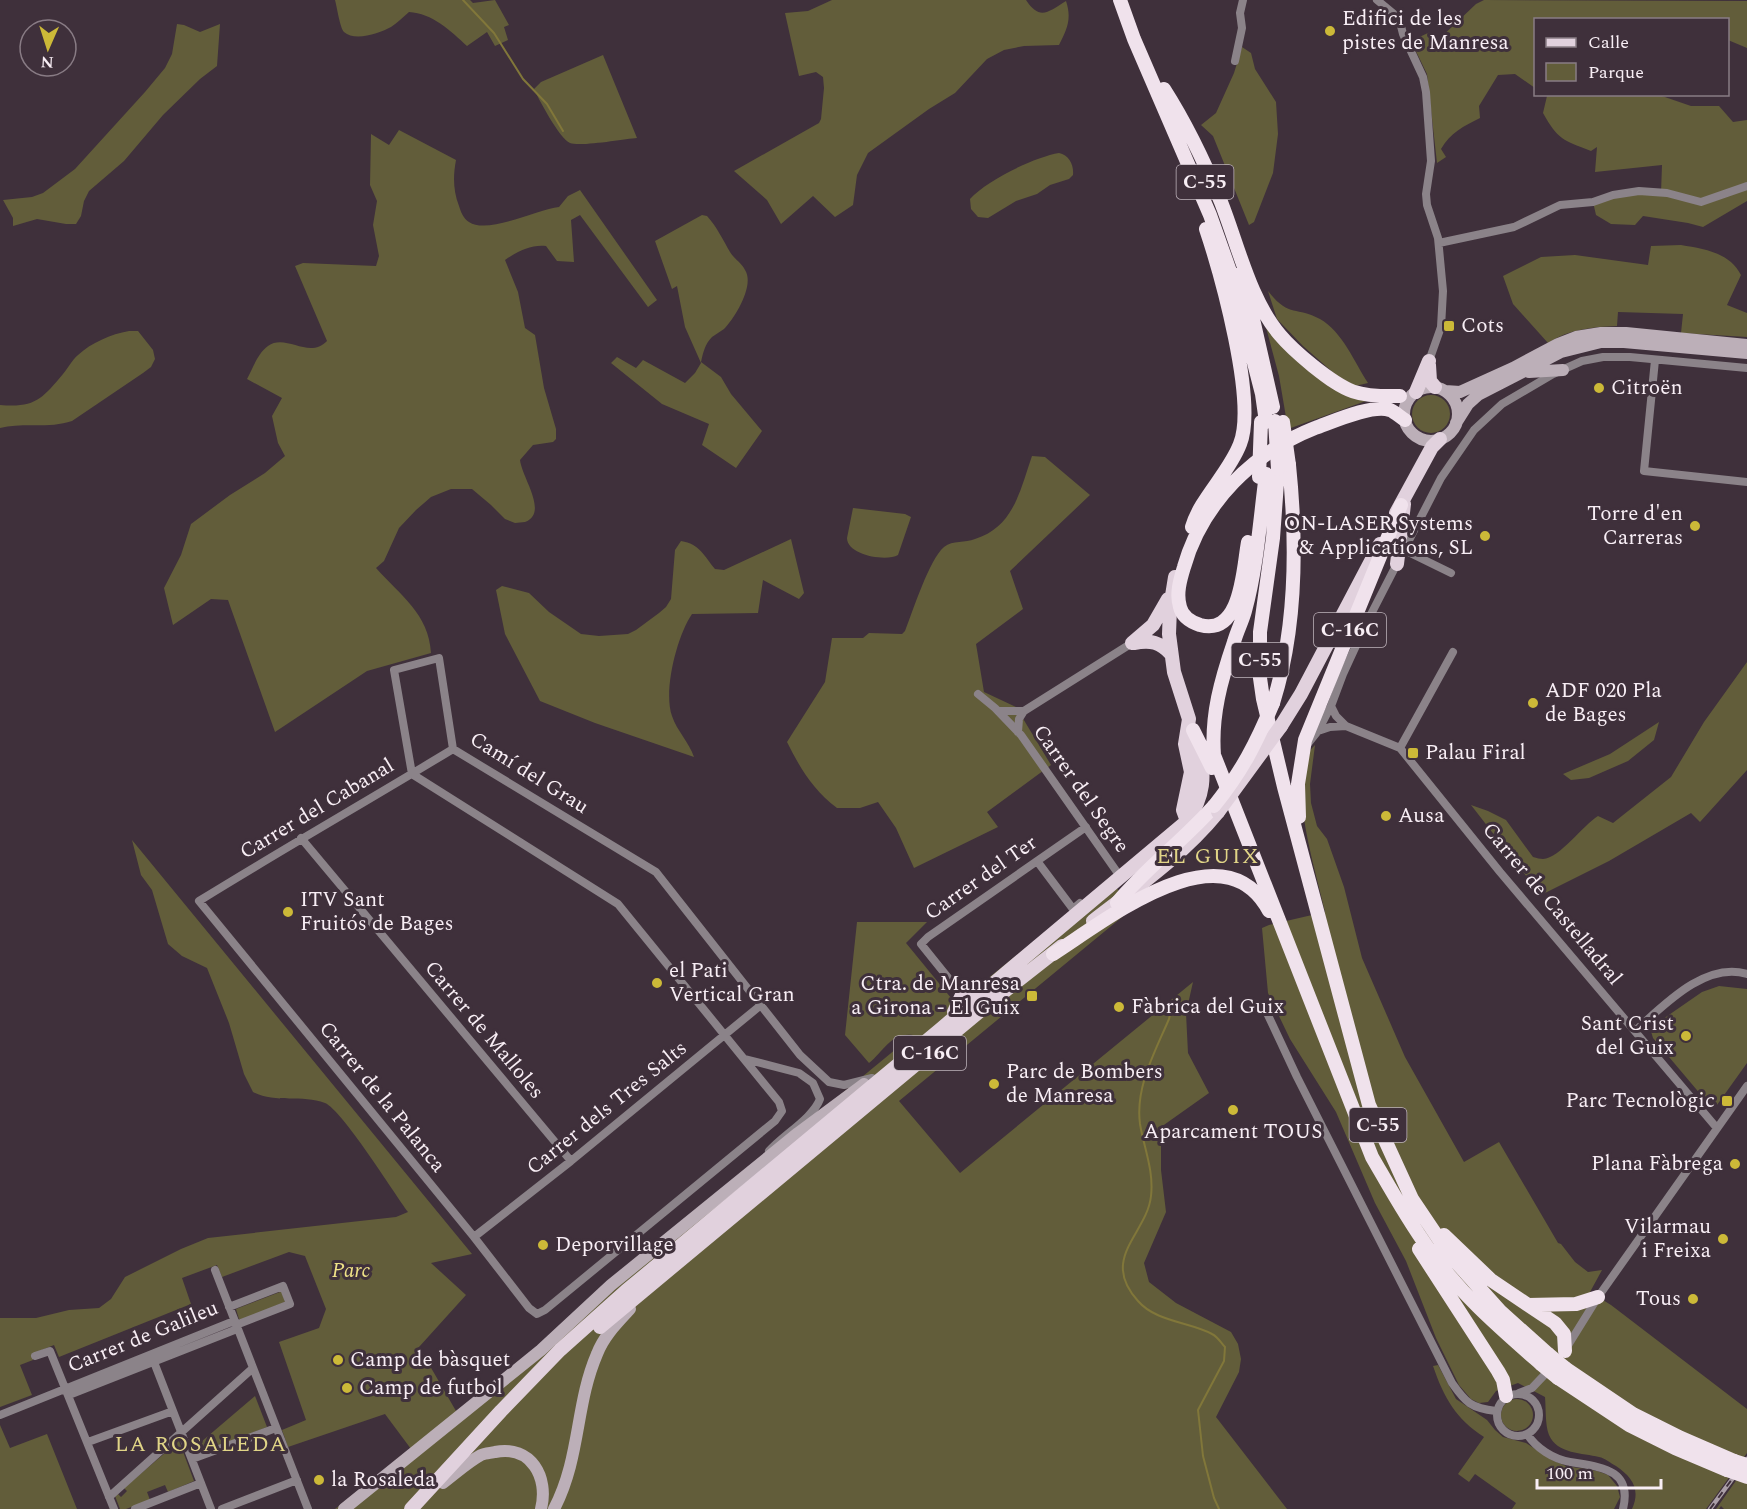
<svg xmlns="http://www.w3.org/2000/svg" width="1747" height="1509" font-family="Spectral,serif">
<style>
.green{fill:#625d3a}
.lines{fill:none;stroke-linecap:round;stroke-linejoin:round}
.stream{stroke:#81773a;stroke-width:2}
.minor{stroke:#8b8389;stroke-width:8}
.secondary{stroke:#bcafb8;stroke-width:12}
.primary{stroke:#e1d1dd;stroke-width:14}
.trunk{stroke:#f0e2ec;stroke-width:14}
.rail-casing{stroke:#aa9ea7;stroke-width:4.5}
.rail{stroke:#3f303b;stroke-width:2;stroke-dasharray:7;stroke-linecap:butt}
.primary-bridge{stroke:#e1d1dd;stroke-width:14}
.trunk-bridge{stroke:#f0e2ec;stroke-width:14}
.poi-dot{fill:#ccb938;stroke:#3f303b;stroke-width:2}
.labels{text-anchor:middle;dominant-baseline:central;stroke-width:6;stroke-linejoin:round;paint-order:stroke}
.shield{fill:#3f303b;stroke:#c0b5bd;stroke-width:1.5}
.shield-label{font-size:20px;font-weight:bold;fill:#f8eef5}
.poi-label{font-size:21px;fill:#f8eef5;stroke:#3f303b;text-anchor:start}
.street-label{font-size:21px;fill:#f8eef5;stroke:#3f303b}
.park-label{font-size:21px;font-style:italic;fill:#efe287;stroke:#3f303b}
.neighbourhood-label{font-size:22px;letter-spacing:1.5px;fill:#e1d587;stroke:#3f303b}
</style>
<rect width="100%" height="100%" fill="#3f303b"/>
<path class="green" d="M 335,0 L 470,0 L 473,3 L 495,0 L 509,25 L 504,27 L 508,40 L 495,46 L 487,32 L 467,46 C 451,31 432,13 409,12 C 403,17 397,23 391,27 C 380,33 355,42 344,32 C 340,28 337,7 335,0 Z
M 832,0 L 1026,0 C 1040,21 1048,12 1066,1 C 1072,19 1067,29 1059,45 L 1024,46 L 1004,50 L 987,59 L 955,93 L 929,109 L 868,153 L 857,175 L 853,205 L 835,217 L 813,196 L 781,224 L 767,200 L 734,171 L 819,123 L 821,119 L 824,88 L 823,77 L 816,72 L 799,76 L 785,13 L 808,11 Z
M 1484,0 L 1747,1 L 1747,48 L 1728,40 L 1728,20 L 1536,20 L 1535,88 L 1515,74 L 1498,75 L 1479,106 L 1480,118 C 1464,126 1450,133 1441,149 L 1446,157 L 1437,163 L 1427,74 L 1411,41 L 1430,32 L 1436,42 L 1476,4 Z
M 177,24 L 184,25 L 200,32 L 220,24 L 217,66 L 200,79 L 163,115 L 124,161 L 89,191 L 84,201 L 81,216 L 76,224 L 66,224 L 37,219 L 13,226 L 13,218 L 3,200 L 32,197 L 43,193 L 75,169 L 145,92 L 165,68 L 172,54 Z
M 1242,47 L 1251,53 L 1255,69 L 1276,102 L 1278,134 L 1273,173 L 1254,222 L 1249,225 L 1213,136 L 1201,125 L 1216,113 L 1234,73 Z
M 603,55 L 637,138 C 624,139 580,147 570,143 C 560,139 539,100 534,89 L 541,82 Z
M 1545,94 L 1659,95 L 1691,106 L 1719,106 L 1733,122 L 1747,120 L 1747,201 L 1703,227 L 1688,223 L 1643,216 L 1635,225 L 1611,224 L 1596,215 L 1593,202 L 1613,195 L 1661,193 L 1662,165 L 1595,172 L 1597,147 L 1591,151 C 1563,140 1558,140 1543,113 L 1547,96 Z
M 399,130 L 456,160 C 453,176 453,190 459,206 C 461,212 463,218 469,222 C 488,235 538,209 559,207 L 568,196 L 580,190 L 657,300 L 648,307 L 580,215 L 571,220 L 574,262 L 557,261 L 546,246 C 532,244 516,252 505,260 L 518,292 L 525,328 L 535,335 L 544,388 L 556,429 L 556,439 L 553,442 L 533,445 L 520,460 C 522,478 549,513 525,522 L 515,523 L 505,519 L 491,505 L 472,489 L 451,489 L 431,497 L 416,510 L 399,528 L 384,561 L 376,568 C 400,595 429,614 431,653 L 367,671 L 275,732 L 228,600 L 211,599 L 173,625 L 164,588 L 181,555 L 191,524 L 230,495 L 265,473 L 285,456 L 278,443 L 272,416 L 282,398 L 247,379 C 253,368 258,353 268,346 C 286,333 309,360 327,341 L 295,266 L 303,263 L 376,266 L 379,256 L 373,225 L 377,201 L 370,185 L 371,134 L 389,145 Z
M 1059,153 C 1069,155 1074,165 1073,175 L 1069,179 L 1050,185 L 1037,194 L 1016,201 L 988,218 L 978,217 L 971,209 L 970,199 C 987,180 1035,157 1059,153 Z
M 702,215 L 707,216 C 717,227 723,240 730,252 C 734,259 742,263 745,270 C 755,285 735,318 724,329 C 720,332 716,334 712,337 C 705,344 703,353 701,362 L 721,377 L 731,394 L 762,431 L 736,468 L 702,445 L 709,424 L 662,404 L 611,363 L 617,357 L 636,368 L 643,360 L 685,383 L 695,373 L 701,363 L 685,327 L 677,286 L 672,289 L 655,241 Z
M 1681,245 C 1704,249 1729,252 1741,275 L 1727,305 L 1747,313 L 1747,337 L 1681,333 L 1683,314 L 1618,312 L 1617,326 C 1592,327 1569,329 1548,343 L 1513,304 L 1503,276 L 1541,257 L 1575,255 L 1648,265 L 1651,246 Z
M 1268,291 C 1289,318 1296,306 1320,319 C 1342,331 1355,363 1368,383 L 1355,386 L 1336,375 L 1303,346 L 1277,319 Z
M 1264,320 L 1348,395 L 1366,401 L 1288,429 L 1279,376 Z
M 129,331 L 138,331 L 153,350 L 155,359 L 151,367 L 143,373 L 72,421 C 49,429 23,422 0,428 L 0,405 C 35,408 42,399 63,374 C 68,368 72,360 78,355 C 91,343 111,334 129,331 Z
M1412 414a19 19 0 1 1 38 0a19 19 0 1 1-38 0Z
M 1032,456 L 1045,457 L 1090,495 L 1010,571 L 1023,609 L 976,644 L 984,692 L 1016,707 L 1051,765 L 987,812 L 998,827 L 914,868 L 896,828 L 878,802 L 860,808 L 837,808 C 813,790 800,768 787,742 L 825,682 L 832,638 L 863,638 L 869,633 L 902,634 L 905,631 C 913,611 929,560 944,547 C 953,540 965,543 975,539 C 1014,527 1020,490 1032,456 Z
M 853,508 L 905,514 L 911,517 L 898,555 C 886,562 847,555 847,538 Z
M 791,539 L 804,593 L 799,599 L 763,580 L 758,613 L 692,614 C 677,636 663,691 672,716 C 677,731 689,742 694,757 L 595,723 L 540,701 L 505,634 L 496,590 L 502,586 L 529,593 L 549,612 L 581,634 L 599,636 L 628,634 L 636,630 L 659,613 L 666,607 L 671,599 L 675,550 L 681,541 C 700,544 704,556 715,569 L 724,570 Z
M 1747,662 L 1747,770 L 1700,822 L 1691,813 L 1609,861 L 1541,895 L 1471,805 L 1488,811 L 1506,820 L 1533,857 C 1537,858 1540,859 1543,859 C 1560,858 1583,825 1598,816 L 1613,823 L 1671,777 L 1704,722 Z
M 1659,722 L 1654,740 L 1628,761 L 1589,778 L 1571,780 L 1563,774 L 1610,754 Z
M 1315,745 L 1310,784 L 1311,803 L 1317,826 L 1327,839 L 1344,887 L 1362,958 L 1405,1057 L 1464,1162 L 1499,1142 L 1558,1243 L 1561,1244 L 1575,1262 L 1588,1272 L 1602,1270 L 1590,1292 L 1611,1305 L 1747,1409 L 1747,1453 L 1706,1509 L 1632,1509 C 1641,1489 1632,1477 1616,1466 C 1610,1463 1605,1458 1599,1457 C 1583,1453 1557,1454 1549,1435 C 1545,1425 1546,1408 1545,1397 L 1518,1383 L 1496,1391 L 1488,1402 L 1479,1403 L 1471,1399 L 1459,1385 L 1436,1338 L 1406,1261 L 1375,1203 L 1336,1112 L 1290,1039 L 1268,993 L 1262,928 L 1269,925 L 1325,912 C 1316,872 1291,794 1306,756 C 1308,752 1312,748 1315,745 Z
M 132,840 L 472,1254 L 431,1263 L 466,1295 L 419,1347 L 456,1411 L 492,1385 L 608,1286 L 913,1035 C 891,1032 884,1051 869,1063 L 845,1035 L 857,922 L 927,922 L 906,943 L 956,1004 L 1110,880 L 1133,908 L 899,1101 L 960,1173 L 1193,982 L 1186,1013 L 1188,1053 L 1209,1093 L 1161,1127 L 1161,1170 L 1166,1212 L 1144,1263 L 1149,1282 L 1176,1303 L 1231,1332 L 1238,1344 L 1241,1359 L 1239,1372 L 1216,1417 L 1287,1509 L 335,1509 L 411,1449 L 385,1414 L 288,1447 L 282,1430 L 306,1420 L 279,1342 L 319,1328 L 326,1309 L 305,1256 L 289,1252 L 222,1277 L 217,1265 L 182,1278 L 191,1304 L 59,1357 L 54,1345 L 32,1354 L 33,1360 L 20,1365 L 32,1395 L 0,1407 L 0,1318 L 36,1318 L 69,1310 L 99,1308 L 111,1299 L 125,1277 L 181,1249 L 208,1238 L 396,1217 L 408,1212 C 394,1193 342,1110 325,1103 C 302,1094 275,1104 253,1092 L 244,1074 L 229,1023 L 207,968 L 182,956 L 168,944 L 152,890 L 141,875 Z
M 1719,986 L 1747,989 L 1747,1063 L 1717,1105 L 1707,1102 L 1653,1038 L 1650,1028 L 1702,992 Z
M 280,1292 L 282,1292 L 285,1302 L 241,1320 L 239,1319 L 236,1309 Z
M 1438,1365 L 1456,1399 L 1487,1420 L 1495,1430 L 1503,1437 L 1526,1443 L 1552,1460 L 1566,1466 L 1597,1471 L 1608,1475 L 1617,1486 L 1620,1497 L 1614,1509 L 1512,1509 L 1516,1503 L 1475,1474 L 1469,1482 L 1458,1474 L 1484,1437 C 1456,1419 1444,1398 1433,1366 Z
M 255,1396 L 267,1427 L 196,1455 L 194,1448 Z
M1501 1415a16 16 0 1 1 32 0a16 16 0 1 1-32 0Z
M 0,1425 L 10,1448 L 47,1434 L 77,1509 L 0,1509 Z
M 179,1441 L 194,1481 L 168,1492 L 165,1485 L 147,1492 L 150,1500 L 126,1509 L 120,1509 L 115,1496 L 118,1494 L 121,1497 L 127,1491 L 124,1488 Z
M 1747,1465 L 1747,1509 L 1724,1509 L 1721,1506 L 1719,1509 L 1716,1509 Z"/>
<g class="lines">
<path class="stream" d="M 463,0 L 494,33 L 523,79 L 547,104 L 563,131
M 1171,1010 L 1169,1019 C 1155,1052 1135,1087 1140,1124 C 1144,1148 1154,1171 1151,1196 C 1147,1234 1099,1258 1138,1301 C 1156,1322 1190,1322 1212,1334 C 1218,1337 1221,1343 1225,1347 L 1224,1361 L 1198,1410 L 1203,1456 L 1214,1498 L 1219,1509"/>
<path class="minor" d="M 1377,0 L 1394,14 L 1400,22 L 1403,34 L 1423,77 L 1426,92 L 1431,161 L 1426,194 L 1427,205 L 1438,238 L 1443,291 L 1441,327 L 1429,361
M 1235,61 L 1242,28 L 1240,13 L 1243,0
M 1439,243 L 1514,227 L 1560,205 L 1593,202 L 1613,195 L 1639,191 L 1667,193 L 1701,202 L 1747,186
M 1655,360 L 1644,471 L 1747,482
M 1404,550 L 1451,573
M 978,694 L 995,708 L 1021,735 L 1117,872
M 1331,706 L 1336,716 L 1346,726
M 998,711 L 1024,711
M 1318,731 L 1330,727 L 1346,726 L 1400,748 L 1500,872 L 1716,1127
M 1018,732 L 1019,719 L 1024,711 L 1132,643
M 1306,746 L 1318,731 L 1331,706 L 1343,674 L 1366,624 L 1441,478 L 1474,430 L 1502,404 L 1553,374 L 1582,361 L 1603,357 L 1630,357 L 1747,368
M 1400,748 L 1453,652
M 453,749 C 369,800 283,849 199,901 L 474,1237 L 529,1308 L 537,1314 L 545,1310 L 775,1121 L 782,1111 L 779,1102 L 618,904 L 412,774 L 394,670 L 439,658 L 453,749 L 656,872 L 800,1055 L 829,1082 L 844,1085 L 872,1078
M 301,838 L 571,1161
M 1037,861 L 1073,909 L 1080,903
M 962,995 L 921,944 L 928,937 L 1086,827
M 1267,1013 L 1297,1077 L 1452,1383 C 1466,1403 1471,1408 1496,1411
M 1635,1031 C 1663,1006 1705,961 1747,974
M 745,1059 L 799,1073 L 813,1083 L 820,1099 C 813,1118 783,1135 769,1151
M 474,1237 L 571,1161 L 761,1005
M 215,1270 L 308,1509
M 229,1307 L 283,1286 L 290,1304 L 236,1325
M 1567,1347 L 1598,1297 L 1747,1086
M 35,1356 L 50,1351 L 114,1509
M 152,1357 L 211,1509
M 1519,1393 L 1532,1388 L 1550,1369
M1497 1415a21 21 0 1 1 42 0a21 21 0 1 1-42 0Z
M 69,1395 L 237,1329
M 0,1415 L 234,1321
M 1527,1434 C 1536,1448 1553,1459 1570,1462 C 1599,1467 1633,1468 1623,1509
M 88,1442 L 173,1411
M 192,1459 L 276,1428
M 109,1497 L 253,1368
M 135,1509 L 201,1483
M 222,1509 L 297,1480"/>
<path class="secondary" d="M 1529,372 L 1563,370
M1404 414a27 27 0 1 1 54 0a27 27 0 1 1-54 0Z
M 1445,391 L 1460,392 L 1513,368 L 1558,344 L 1576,337 L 1601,333 L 1626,333 L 1747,345
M 1456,423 L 1468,404 L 1478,395 L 1561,352 L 1601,342 L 1624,342 L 1747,353
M 443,1483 C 455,1474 468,1462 481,1455 C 485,1453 491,1453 495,1452 C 531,1445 549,1477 541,1509
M 344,1509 L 541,1350 L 611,1285 L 798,1133 L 864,1084
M 554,1509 C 581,1457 575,1405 597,1354 C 604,1336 617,1323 630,1309"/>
<path class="primary" d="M 1429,365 L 1430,381 L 1435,387
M 1416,392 L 1429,361
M 1396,513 L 1432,447 L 1440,439
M 1397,564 L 1404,504
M 1175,577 L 1170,608 L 1169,634 L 1174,672 L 1189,719 L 1185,744 L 1191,772 L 1183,810 L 1187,821
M 1132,643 L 1153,625 L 1168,599
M 1134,643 C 1151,640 1160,642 1171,654
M 1281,726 L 1301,694 L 1380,544
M 1093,921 C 1137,887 1183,855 1218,812
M 954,1012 L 962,995 L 977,993
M 600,1327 L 992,1001 L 1062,946
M 411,1509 L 501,1411 L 560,1350 L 626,1291 L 941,1029 L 987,989 L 1187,821 C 1204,797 1206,775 1198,747"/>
<path class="trunk" d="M 1120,0 L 1134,39 L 1210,215 L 1232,277 L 1262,394 L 1266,422
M 1164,89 C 1187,125 1205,163 1221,202 C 1238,245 1250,300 1280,335 C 1290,347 1302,357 1313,366 C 1347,393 1357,397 1400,396
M 1240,274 L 1253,319 L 1273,407
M 1278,469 L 1273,538 L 1260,632 L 1260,678 L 1263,699 L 1284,787 L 1369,1105 L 1412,1199 L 1449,1254 L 1500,1311 L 1548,1354
M 1266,474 C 1260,519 1257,567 1245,611 C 1242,622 1237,631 1234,642 C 1221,680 1211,715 1214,755 L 1372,1157 C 1390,1188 1407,1219 1428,1248 C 1459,1293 1500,1328 1541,1364
M 1192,527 C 1200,499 1229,473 1240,444 C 1257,402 1221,274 1206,229
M 1248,542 C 1243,568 1242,636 1200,625 C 1191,622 1182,616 1180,607 C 1176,594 1180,580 1184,567 C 1202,503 1254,452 1315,428 C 1332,422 1372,404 1390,410 C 1395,412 1400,417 1405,420
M 1273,703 C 1297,628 1297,543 1289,465
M 1193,730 L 1212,768
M 1299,817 L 1298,784 L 1305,740 L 1401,505
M 1117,903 C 1146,868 1184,840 1214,806
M 1053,954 C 1105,921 1223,825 1269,911
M 1444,1235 L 1491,1280 L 1528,1305 L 1576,1304 L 1598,1297
M 1419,1249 L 1498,1371 L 1503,1380 L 1506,1396
M 1528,1305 L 1555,1323 L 1564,1334 L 1565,1351
M 1565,1368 L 1633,1414 L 1681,1438 L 1734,1461
M 1558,1378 L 1629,1425 L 1675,1448 L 1727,1470"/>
<g class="rail-casing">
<path id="rail" d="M 1710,1509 L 1747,1459"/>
</g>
<use href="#rail" class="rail"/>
<path class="primary-bridge" d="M 1218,812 L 1281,726"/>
<path class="trunk-bridge" d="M 1275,421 L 1278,469
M 1283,422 L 1289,465
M 1259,477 L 1261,422
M 1214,806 C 1242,771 1256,744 1273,703
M 1548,1354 L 1565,1368
M 1541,1364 L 1558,1378
M 1734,1461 L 1747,1465
M 1727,1470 L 1747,1477"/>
</g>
<g class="poi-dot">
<circle cx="1330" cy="31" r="6"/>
<rect x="1443" y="320" width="12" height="12" rx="3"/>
<circle cx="1599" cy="388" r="6"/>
<circle cx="1695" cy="526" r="6"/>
<circle cx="1485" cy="536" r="6"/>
<circle cx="1533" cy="703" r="6"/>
<rect x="1407" y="747" width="12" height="12" rx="3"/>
<circle cx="1386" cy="816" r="6"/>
<circle cx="288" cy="912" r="6"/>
<circle cx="657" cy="983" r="6"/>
<rect x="1026" y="990" width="12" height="12" rx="3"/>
<circle cx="1119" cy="1007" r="6"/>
<circle cx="1686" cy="1036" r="6"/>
<circle cx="994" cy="1084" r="6"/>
<rect x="1721" y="1095" width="12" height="12" rx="3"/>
<circle cx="1233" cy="1110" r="6"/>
<circle cx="1735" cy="1164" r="6"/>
<circle cx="1723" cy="1239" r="6"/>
<circle cx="543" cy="1245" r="6"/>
<circle cx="1693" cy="1299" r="6"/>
<circle cx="338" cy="1360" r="6"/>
<circle cx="347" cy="1388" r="6"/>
<circle cx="319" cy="1480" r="6"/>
</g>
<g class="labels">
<g class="shield">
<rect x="1176.5" y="165" width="57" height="34" rx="4.5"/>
<rect x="1314" y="613" width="72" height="34" rx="4.5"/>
<rect x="1231.5" y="643" width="57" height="34" rx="4.5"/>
<rect x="894" y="1036" width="72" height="34" rx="4.5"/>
<rect x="1349.5" y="1108" width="57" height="34" rx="4.5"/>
</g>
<g class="shield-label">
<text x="1205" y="182">C-55</text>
<text x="1350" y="630">C-16C</text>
<text x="1260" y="660">C-55</text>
<text x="930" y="1053">C-16C</text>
<text x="1378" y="1125">C-55</text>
</g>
<g class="poi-label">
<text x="1342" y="19">Edifici de les<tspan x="1342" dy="24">pistes de Manresa</tspan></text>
<text x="1461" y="326">Cots</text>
<text x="1611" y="388">Citroën</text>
<text x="1683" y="514" text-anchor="end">Torre d'en<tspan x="1683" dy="24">Carreras</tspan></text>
<text x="1473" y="524" text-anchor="end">ON-LASER Systems<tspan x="1473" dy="24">&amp; Applications, SL</tspan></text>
<text x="1545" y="691">ADF 020 Pla<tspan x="1545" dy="24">de Bages</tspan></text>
<text x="1425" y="753">Palau Firal</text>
<text x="1398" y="816">Ausa</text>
<text x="300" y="900">ITV Sant<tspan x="300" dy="24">Fruitós de Bages</tspan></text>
<text x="669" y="971">el Pati<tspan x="669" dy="24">Vertical Gran</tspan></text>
<text x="1020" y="984" text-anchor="end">Ctra. de Manresa<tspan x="1020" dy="24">a Girona - El Guix</tspan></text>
<text x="1131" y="1007">Fàbrica del Guix</text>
<text x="1674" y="1024" text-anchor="end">Sant Crist<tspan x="1674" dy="24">del Guix</tspan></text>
<text x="1006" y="1072">Parc de Bombers<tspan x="1006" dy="24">de Manresa</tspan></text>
<text x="1715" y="1101" text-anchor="end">Parc Tecnològic</text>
<text x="1233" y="1132" text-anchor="middle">Aparcament TOUS</text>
<text x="1723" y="1164" text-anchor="end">Plana Fàbrega</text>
<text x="1711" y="1227" text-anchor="end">Vilarmau<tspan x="1711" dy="24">i Freixa</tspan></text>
<text x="555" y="1245">Deporvillage</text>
<text x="1681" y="1299" text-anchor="end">Tous</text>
<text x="350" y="1360">Camp de bàsquet</text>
<text x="359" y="1388">Camp de futbol</text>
<text x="331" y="1480">la Rosaleda</text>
</g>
<g class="street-label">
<text transform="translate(529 773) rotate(32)">Camí del Grau</text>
<text transform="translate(1081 789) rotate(55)">Carrer del Segre</text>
<text transform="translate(317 809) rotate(-31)">Carrer del Cabanal</text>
<text transform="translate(981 878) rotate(-35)">Carrer del Ter</text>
<text transform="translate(1552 904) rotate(50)">Carrer de Castelladral</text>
<text transform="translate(484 1030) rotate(50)">Carrer de Malloles</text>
<text transform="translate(382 1097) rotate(51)">Carrer de la Palanca</text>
<text transform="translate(607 1108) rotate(-39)">Carrer dels Tres Salts</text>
<text transform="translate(143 1337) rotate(-22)">Carrer de Galileu</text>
</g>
<g class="park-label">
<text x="351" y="1271">Parc</text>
</g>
<g class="neighbourhood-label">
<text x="1208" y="856">EL GUIX</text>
<text x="201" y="1444">LA ROSALEDA</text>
</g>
</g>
<rect x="1534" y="18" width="195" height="78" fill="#3f303b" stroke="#897c85" stroke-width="1.5"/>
<rect x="1546" y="38" width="30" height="9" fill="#e1d1dd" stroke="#897c85" stroke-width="1.5"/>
<text x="1588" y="48" font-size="18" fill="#f8eef5">Calle</text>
<rect x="1546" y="63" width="30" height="18" fill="#625d3a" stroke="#897c85" stroke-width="1.5"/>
<text x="1588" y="78" font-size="18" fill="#f8eef5">Parque</text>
<g transform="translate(48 48) rotate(183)"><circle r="28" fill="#3f303b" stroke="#897c85" stroke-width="1.5"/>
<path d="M0-4.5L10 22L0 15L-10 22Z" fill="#ccb938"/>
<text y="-9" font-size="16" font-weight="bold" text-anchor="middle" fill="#f8eef5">N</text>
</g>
<path d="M1537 1479v9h124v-9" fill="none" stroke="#f8eef5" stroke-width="3"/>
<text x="1546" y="1479" font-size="18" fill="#f8eef5" stroke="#3f303b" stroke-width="4.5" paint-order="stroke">100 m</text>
</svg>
